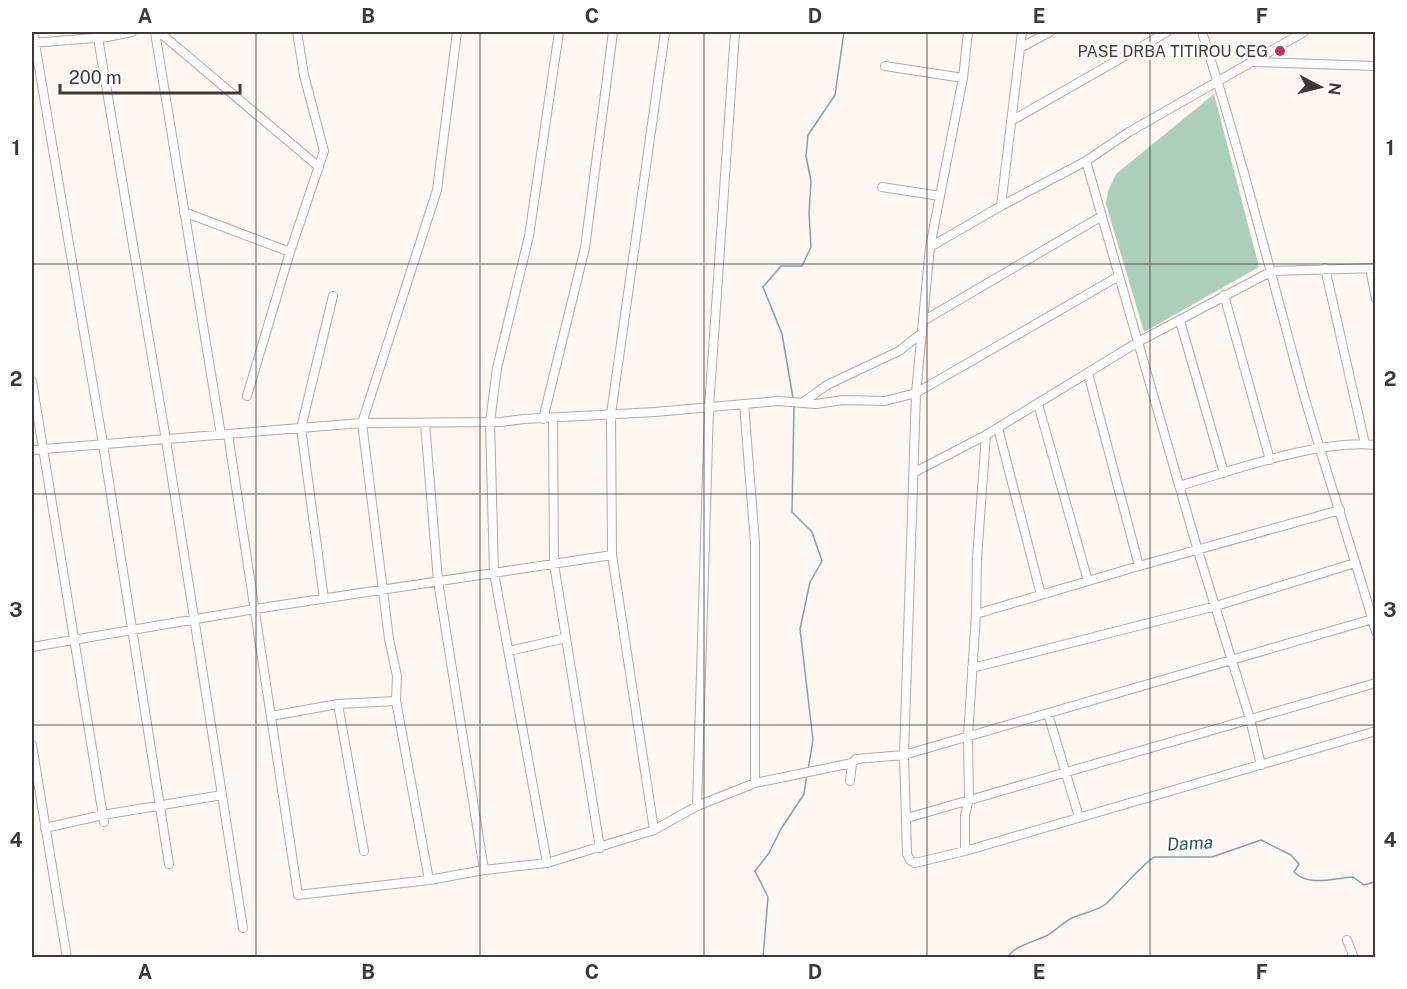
<svg xmlns="http://www.w3.org/2000/svg" width="1407" height="989" font-family="'Public Sans',sans-serif">
<style>
.green{fill:#abcfba}
.lines{fill:none;stroke-linecap:round;stroke-linejoin:round}
.stream{stroke:#79a7a7;stroke-width:1.5}
.minor-casing{stroke:#b5a9a0;stroke-width:10}
.minor{stroke:#fff;stroke-width:8}
.grid{fill:none;stroke:#3e3935;stroke-width:1.5;stroke-opacity:0.55}
.poi-dot{fill:#c2335e;stroke:#fff;stroke-width:2}
.labels{text-anchor:middle;dominant-baseline:central;stroke-width:5;stroke-linejoin:round;paint-order:stroke}
.poi-label{font-size:16px;fill:#3e3935;stroke:#fff;text-anchor:end}
.water-label{font-size:18px;font-style:italic;fill:#226162;stroke:#fff}
.neatline{fill:none;stroke:#3e3935;stroke-width:2}
.grid-label{font-size:20px;text-anchor:middle;font-weight:bold;fill:#3e3935}
</style>
<rect width="100%" height="100%" fill="#fef6f0"/>
<path class="green" d="M 1214,94 L 1259,267 L 1144,332 L 1106,204 L 1108,191 L 1116,174 Z"/>
<g class="lines">
<path class="stream" d="M 793,398 L 782,334 L 763,287 L 781,266 L 802,266 L 811,247 L 809,213 L 811,181 L 806,156 L 808,135 L 835,95 L 844,32
M 794,406 L 792,512 L 812,532 L 822,561 L 810,582 L 800,629 L 813,740 L 808,770
M 763,958 L 768,897 L 755,871 L 769,853 L 781,829 L 804,794 L 807,774
M 1007,958 C 1014,946 1033,942 1046,936 C 1056,931 1063,922 1072,918 C 1084,913 1096,911 1106,904 C 1115,896 1148,858 1155,857 L 1212,857 L 1261,840 L 1291,855 L 1299,864 L 1294,872 C 1309,887 1334,878 1353,877 L 1364,885 L 1374,882 L 1376,878"/>
<g class="minor-casing">
<path id="minor" d="M 33,32 L 103,444 L 169,864
M 97,32 L 166,440 L 243,928
M 155,32 L 221,435
M 159,32 L 319,167
M 968,32 L 963,78 L 930,247 L 916,393 L 904,755 L 907,854 L 910,860 L 915,863 L 965,851 L 1376,731
M 1202,32 C 1240,150 1270,271 1303,392 C 1326,472 1353,551 1376,632
M 32,43 L 107,37 L 132,32
M 1020,48 L 1050,32
M 1253,62 L 1376,66
M 885,66 L 963,78
M 1011,121 L 1167,32
M 1086,161 L 1198,551 L 1250,719 L 1261,765
M 882,187 L 940,196
M 1001,206 L 1022,32
M 184,212 L 290,252
M 930,247 L 1001,206 L 1086,161 L 1129,132 L 1304,32
M 1325,268 L 1365,444
M 1370,268 L 1376,299
M 1224,295 L 1270,460
M 923,321 L 1102,216
M 1180,321 L 1224,473
M 1088,373 L 1139,566
M 32,381 L 104,822
M 247,396 L 290,252 L 324,151 L 304,75 L 297,32
M 805,401 L 827,385 L 899,351 L 922,333
M 744,404 L 755,543 L 755,783
M 1038,404 L 1088,581
M 553,418 L 554,564 L 600,848
M 543,419 L 585,248 L 613,32
M 425,423 L 438,581 L 484,870
M 998,428 L 1041,595
M 228,434 L 298,895 L 429,880 L 484,870 L 547,863 L 654,830 L 697,806 L 755,783 L 852,763
M 32,450 L 362,423 L 501,422 L 524,419 L 655,412 L 778,401 L 816,404 L 843,400 L 885,401 L 916,393 L 1119,276
M 915,472 L 986,435 L 1138,342 L 1272,271 L 1376,268
M 1179,486 C 1235,470 1319,439 1376,445
M 324,599 L 301,428 L 333,296
M 976,614 L 1139,566 L 1340,510
M 32,647 L 255,609 L 612,555
M 509,651 L 566,638
M 972,668 L 1216,606 L 1355,563
M 338,704 L 364,851
M 1048,714 L 1079,817
M 271,716 L 338,704 L 396,701
M 32,745 L 67,958
M 850,781 L 852,763 L 856,759 L 904,755 L 1376,618
M 697,806 L 709,408 L 735,32
M 907,818 L 1376,683
M 45,828 L 103,815 L 222,795
M 654,830 L 612,555 L 611,414 L 665,32
M 965,851 L 965,815 L 969,799 L 968,737 L 976,614 L 977,558 L 986,435
M 547,863 L 494,573 L 490,422 L 497,368 L 529,236 L 559,32
M 429,880 L 396,701 L 397,676 L 389,639 L 362,423 L 437,190 L 457,32
M 1347,940 L 1354,958"/>
</g>
<use href="#minor" class="minor"/>
</g>
<path class="grid" d="M 256,32 L 256,958M 480,32 L 480,958M 704,32 L 704,958M 927,32 L 927,958M 1150,32 L 1150,958M 32,264 L 1376,264M 32,494 L 1376,494M 32,725 L 1376,725"/>
<circle class="poi-dot" cx="1280" cy="51" r="6"/>
<g class="labels">
<g class="poi-label">
<text x="1268" y="51">PASE DRBA TITIROU CEG</text>
</g>
<g class="water-label">
<text transform="translate(1190 843) rotate(-3)">Dama</text>
</g>
</g>
<rect width="1407" height="989" fill="none" stroke="#ffffff" stroke-width="66"/>
<g transform="translate(1320 87) rotate(97)" stroke="#ffffff" stroke-width="4.5" paint-order="stroke">
<path d="M0-4.5L10 22L0 15L-10 22Z" fill="#3e3935"/>
<text y="-9" font-size="16" font-weight="bold" text-anchor="middle" fill="#3e3935">N</text>
</g>
<path d="M60 84v9h180v-9" fill="none" stroke="#3e3935" stroke-width="3"/>
<text x="69" y="84" font-size="18" fill="#3e3935" stroke="#ffffff" stroke-width="4.5" paint-order="stroke">200 m</text>
<rect x="33" y="33" width="1341" height="923" class="neatline"/>
<g class="grid-label">
<text x="145" y="23">A</text>
<text x="368" y="23">B</text>
<text x="592" y="23">C</text>
<text x="815" y="23">D</text>
<text x="1039" y="23">E</text>
<text x="1262" y="23">F</text>
<text x="16" y="155">1</text>
<text x="1390" y="155">1</text>
<text x="16" y="386">2</text>
<text x="1390" y="386">2</text>
<text x="16" y="617">3</text>
<text x="1390" y="617">3</text>
<text x="16" y="847">4</text>
<text x="1390" y="847">4</text>
<text x="145" y="979">A</text>
<text x="368" y="979">B</text>
<text x="592" y="979">C</text>
<text x="815" y="979">D</text>
<text x="1039" y="979">E</text>
<text x="1262" y="979">F</text>
</g>
</svg>
